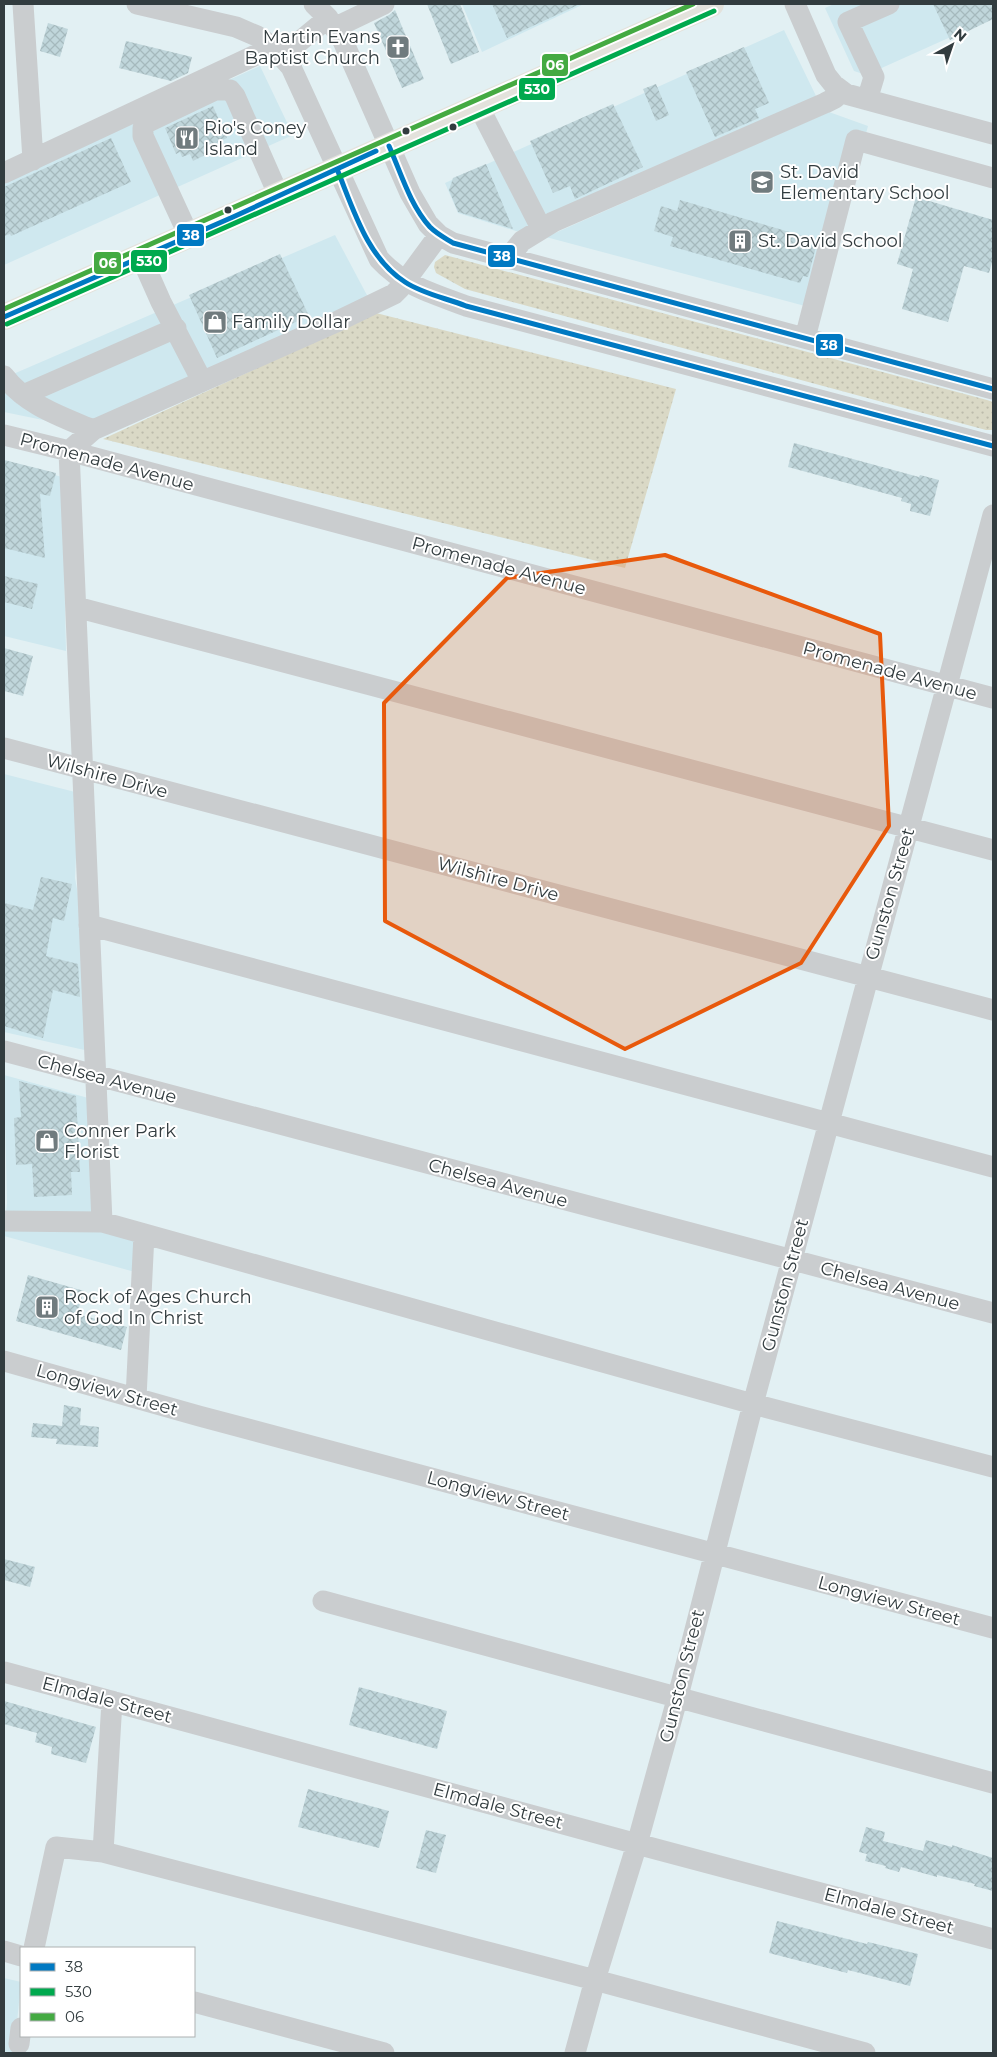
<svg xmlns="http://www.w3.org/2000/svg" width="997" height="2057" font-family="Montserrat,sans-serif">
<style>
.built{fill:#cfe8ef}
.grass{fill:url(#grass-dots)}
.building{fill:url(#building-cross-hatch)}
.lines{fill:none;stroke-linecap:round;stroke-linejoin:round}
.minor{stroke:#cacdcf;stroke-width:21}
.major{stroke:#e3e2dc;stroke-width:26}
.bus-1-casing{stroke:#fff;stroke-width:9}
.bus-2-casing{stroke:#fff;stroke-width:9}
.bus-3-casing{stroke:#fff;stroke-width:9}
.bus-1{stroke:#0079c2;stroke-width:5}
.bus-2{stroke:#00a94e;stroke-width:5}
.bus-3{stroke:#44aa42;stroke-width:5}
.marked{fill:#e8590c;fill-opacity:0.2;stroke:#e8590c;stroke-width:4;stroke-linejoin:round}
.bus-dot{fill:#323c3f;stroke:#fff;stroke-width:2}
.labels{text-anchor:middle;dominant-baseline:central;stroke-width:4;stroke-linejoin:round;paint-order:stroke}
.poi-label{font-size:18px;fill:#323c3f;stroke:#fff;text-anchor:start}
.street-label{font-size:18px;fill:#323c3f;stroke:#fff}
.line-badge{stroke:#fff;stroke-width:2}
.badge-label{font-size:14px;text-anchor:middle;font-weight:bold;fill:#fff}
</style>
<defs>
<pattern id="grass-dots" width="8" height="8" patternUnits="userSpaceOnUse" patternTransform="scale(1.25)"><rect width="8" height="8" fill="#dad9c6"/><path d="M2 2h.1M6 6h.1" fill="none" stroke="#bcbbab" stroke-width="1.8" stroke-linecap="round"/></pattern>
<pattern id="building-cross-hatch" width="8" height="8" patternUnits="userSpaceOnUse" patternTransform="scale(1.25)"><rect width="8" height="8" fill="#c0d6db"/><path d="M0 0l8 8M0 8l8-8" fill="none" stroke="#a5b9bd"/></pattern>
</defs>
<rect width="100%" height="100%" fill="#e2f0f3"/>
<path class="built" d="M 462,4 L 584,4 L 482,52 Z
M 834,4 L 993,4 L 993,18 L 866,75 L 854,71 L 825,8 Z
M 784,30 L 817,98 L 519,232 L 458,213 L 445,183 Z
M 260,66 L 293,135 L 4,265 L 4,182 Z
M 829,112 L 868,126 L 820,310 L 546,237 Z
M 335,235 L 369,299 L 77,427 L 4,412 L 4,378 Z
M 4,461 L 62,477 L 66,651 L 4,636 Z
M 4,774 L 79,793 L 75,878 L 92,972 L 89,1051 L 4,1032 Z
M 4,1075 L 92,1099 L 98,1229 L 138,1241 L 135,1272 L 4,1236 L 7,1203 Z
M 4,1978 L 21,1982 L 14,2053 L 4,2053 Z"/>
<path class="grass" d="M 445,255 L 987,400 L 993,402 L 993,430 L 986,430 L 465,289 L 436,273 L 434,267 L 435,262 Z
M 376,313 L 676,389 L 625,568 L 103,439 Z"/>
<path class="building" d="M 427,4 L 460,4 L 479,52 L 451,64 Z
M 492,4 L 580,4 L 507,38 Z
M 933,4 L 993,4 L 993,19 L 950,40 Z
M 395,10 L 424,79 L 402,88 L 374,23 L 389,15 Z
M 48,23 L 68,29 L 60,57 L 40,51 Z
M 126,41 L 192,57 L 188,73 L 171,81 L 119,68 Z
M 744,47 L 769,103 L 755,109 L 759,118 L 715,137 L 686,72 Z
M 656,84 L 669,115 L 656,121 L 643,89 Z
M 613,104 L 643,167 L 575,199 L 570,186 L 553,193 L 530,141 Z
M 213,106 L 227,138 L 203,149 L 205,155 L 193,161 L 190,154 L 182,157 L 180,152 L 176,154 L 165,128 Z
M 111,138 L 131,182 L 11,236 L 10,234 L 4,236 L 4,187 Z
M 486,164 L 513,229 L 458,212 L 449,190 L 453,178 Z
M 916,197 L 993,220 L 993,259 L 989,273 L 964,266 L 948,322 L 902,309 L 913,269 L 897,264 Z
M 680,200 L 810,238 L 808,244 L 816,247 L 808,277 L 803,276 L 800,283 L 670,246 L 673,237 L 654,231 L 661,206 L 677,211 Z
M 280,254 L 309,316 L 217,358 L 189,295 Z
M 794,443 L 919,477 L 920,475 L 939,480 L 930,516 L 910,511 L 911,504 L 901,501 L 902,498 L 788,467 Z
M 4,460 L 56,473 L 50,496 L 40,494 L 45,558 L 4,548 Z
M 4,576 L 38,584 L 32,609 L 4,602 Z
M 4,648 L 33,656 L 23,696 L 4,691 Z
M 41,877 L 72,884 L 64,921 L 53,918 L 46,956 L 78,964 L 80,997 L 53,990 L 43,1038 L 4,1026 L 4,903 L 33,910 Z
M 19,1081 L 76,1096 L 80,1172 L 71,1172 L 72,1195 L 34,1197 L 32,1164 L 16,1165 L 14,1118 L 21,1117 Z
M 28,1275 L 84,1291 L 77,1314 L 127,1327 L 121,1350 L 16,1321 Z
M 64,1405 L 81,1408 L 80,1425 L 99,1427 L 98,1447 L 56,1444 L 57,1439 L 31,1437 L 33,1423 L 62,1426 Z
M 4,1559 L 35,1567 L 30,1587 L 4,1580 Z
M 359,1687 L 447,1711 L 437,1749 L 349,1725 Z
M 4,1701 L 96,1727 L 86,1763 L 51,1754 L 52,1747 L 35,1742 L 37,1733 L 4,1724 Z
M 308,1789 L 389,1811 L 379,1848 L 298,1827 Z
M 866,1827 L 885,1832 L 883,1841 L 923,1851 L 926,1840 L 952,1847 L 952,1845 L 993,1858 L 993,1891 L 974,1886 L 975,1884 L 937,1875 L 937,1877 L 901,1867 L 899,1872 L 885,1868 L 886,1866 L 865,1861 L 867,1854 L 859,1852 Z
M 426,1830 L 446,1835 L 436,1873 L 416,1868 Z
M 777,1921 L 867,1944 L 868,1942 L 918,1954 L 910,1986 L 848,1970 L 847,1973 L 769,1953 Z"/>
<g class="lines">
<path class="minor" d="M 23,4 L 33,160
M 137,4 L 236,27 L 257,36 L 273,47 L 291,67 L 379,259 C 404,286 432,293 466,306 L 993,446
M 314,4 L 328,18 L 343,41 L 410,193 L 428,224 L 439,235 L 453,243 L 993,389
M 795,4 L 826,75 L 834,85 L 846,94 L 993,134
M 334,28 L 384,4
M 282,56 L 328,18
M 867,100 L 874,77 L 848,22 L 889,4
M 479,107 L 541,228
M 4,173 L 273,47
M 189,236 L 143,136 L 143,128 L 146,123 L 215,90 L 230,90 L 235,96 L 279,196
M 141,257 L 161,302 L 202,381
M 509,257 L 522,241 L 553,222 L 825,103 L 835,98 L 842,91
M 805,338 L 856,140 L 993,178
M 4,376 C 26,405 60,416 93,430
M 23,395 L 176,328
M 4,435 L 69,451 L 993,698
M 69,451 L 102,1222
M 69,451 L 93,430 L 334,323 L 394,294 L 400,288 L 439,235
M 76,607 L 993,850
M 4,748 L 993,1010
M 89,925 L 993,1167
M 4,1051 L 993,1313
M 4,1221 L 102,1222 L 753,1404 L 993,1467
M 4,1361 L 199,1416 L 993,1628
M 136,1398 L 144,1234
M 323,1601 L 993,1783
M 4,1672 L 637,1844 L 993,1939
M 103,1852 L 595,1980 L 865,2053
M 34,1948 L 56,1847 L 103,1852 L 112,1701
M 4,1951 L 21,1956
M 194,2002 L 384,2053
M 19,2044 L 21,2028
M 575,2053 L 595,1980 L 637,1844 L 678,1696 L 753,1404 L 993,515"/>
<path class="major" d="M 4,317 L 711,4"/>
<g class="bus-1-casing">
<path id="bus-1" d="M 389,146 C 401,173 410,205 430,227 C 437,234 445,238 453,243 L 993,389
M 337,169 C 353,208 367,258 405,282 C 423,294 446,298 466,306 L 993,446
M 4,317 L 233,217 L 376,151"/>
</g>
<g class="bus-2-casing">
<path id="bus-2" d="M 7,324 L 714,11"/>
</g>
<g class="bus-3-casing">
<path id="bus-3" d="M 4,309 L 693,4"/>
</g>
<use href="#bus-1" class="bus-1"/>
<use href="#bus-2" class="bus-2"/>
<use href="#bus-3" class="bus-3"/>
</g>
<path class="marked" d="M 665,555 L 880,634 L 889,826 L 801,963 L 625,1049 L 385,921 L 384,703 L 507,578 Z"/>
<defs>
<g id="church-square" transform="scale(1.25)"><rect x="-9" y="-9" width="18" height="18" rx="4" fill="#707b7e" stroke="#fff"/><path d="M-1.2-6h2.4v3.5h3.3v2.4h-3.3V6h-2.4V-.1h-3.3v-2.4h3.3Z" fill="#fff"/></g>
<g id="restaurant-square" transform="scale(1.25)"><rect x="-9" y="-9" width="18" height="18" rx="4" fill="#707b7e" stroke="#fff"/><path d="M-5-6h1v4h1v-4h1v4h1v-4h1v5L-1.5 .5V6h-2V.5L-5-1ZM5-6V6H3V1.5H1.5Q1.5-4 5-6Z" fill="#fff"/></g>
<g id="school-square" transform="scale(1.25)"><rect x="-9" y="-9" width="18" height="18" rx="4" fill="#707b7e" stroke="#fff"/><path d="M0-5L7-2L0 1L-7-2ZM-4 1L0 2.5L4 1V4Q0 6-4 4Z" fill="#fff"/></g>
<g id="building-square" transform="scale(1.25)"><rect x="-9" y="-9" width="18" height="18" rx="4" fill="#707b7e" stroke="#fff"/><path d="M-4-6H4V6H1V3H-1V6H-4ZM-2.5-4.3h1.7v1.8h-1.7ZM.8-4.3h1.7v1.8H.8ZM-2.5-1h1.7V.8h-1.7ZM.8-1h1.7V.8H.8Z" fill="#fff"/></g>
<g id="shop-square" transform="scale(1.25)"><rect x="-9" y="-9" width="18" height="18" rx="4" fill="#707b7e" stroke="#fff"/><path d="M-5-2.5h2.3a2.7 3.5 0 0 1 5.4 0H5L5.5 6h-11ZM-1.5-2.5h3a1.5 2.3 0 0 0-3 0Z" fill="#fff"/></g>
</defs>
<g fill-rule="evenodd">
<use href="#church-square" x="398" y="47"/>
<use href="#restaurant-square" x="187" y="138"/>
<use href="#school-square" x="762" y="182"/>
<use href="#building-square" x="740" y="241"/>
<use href="#shop-square" x="215" y="322"/>
<use href="#shop-square" x="47" y="1141"/>
<use href="#building-square" x="47" y="1307"/>
</g>
<g class="bus-dot">
<circle cx="453" cy="127" r="4.5"/>
<circle cx="406" cy="131" r="4.5"/>
<circle cx="228" cy="210" r="4.5"/>
</g>
<g class="labels">
<g class="poi-label">
<text x="380" y="37" text-anchor="end">Martin Evans<tspan x="380" dy="21">Baptist Church</tspan></text>
<text x="204" y="128">Rio's Coney<tspan x="204" dy="21">Island</tspan></text>
<text x="780" y="172">St. David<tspan x="780" dy="21">Elementary School</tspan></text>
<text x="758" y="241">St. David School</text>
<text x="232" y="322">Family Dollar</text>
<text x="64" y="1131">Conner Park<tspan x="64" dy="21">Florist</tspan></text>
<text x="64" y="1297">Rock of Ages Church<tspan x="64" dy="21">of God In Christ</tspan></text>
</g>
<g class="street-label">
<text transform="translate(107 462) rotate(15)">Promenade Avenue</text>
<text transform="translate(499 566) rotate(15)">Promenade Avenue</text>
<text transform="translate(890 671) rotate(15)">Promenade Avenue</text>
<text transform="translate(107 776) rotate(15)">Wilshire Drive</text>
<text transform="translate(498 879) rotate(15)">Wilshire Drive</text>
<text transform="translate(890 894) rotate(-74)">Gunston Street</text>
<text transform="translate(107 1079) rotate(15)">Chelsea Avenue</text>
<text transform="translate(498 1183) rotate(15)">Chelsea Avenue</text>
<text transform="translate(785 1285) rotate(-75)">Gunston Street</text>
<text transform="translate(890 1286) rotate(15)">Chelsea Avenue</text>
<text transform="translate(107 1390) rotate(16)">Longview Street</text>
<text transform="translate(498 1496) rotate(15)">Longview Street</text>
<text transform="translate(889 1601) rotate(15)">Longview Street</text>
<text transform="translate(682 1676) rotate(-76)">Gunston Street</text>
<text transform="translate(107 1700) rotate(15)">Elmdale Street</text>
<text transform="translate(498 1806) rotate(15)">Elmdale Street</text>
<text transform="translate(889 1911) rotate(15)">Elmdale Street</text>
</g>
</g>
<g class="line-badge">
<rect x="541" y="53" width="28" height="24" rx="5" fill="#44aa42"/>
<rect x="518" y="77" width="38" height="24" rx="5" fill="#00a94e"/>
<rect x="176" y="223" width="29" height="24" rx="5" fill="#0079c2"/>
<rect x="487" y="244" width="29" height="24" rx="5" fill="#0079c2"/>
<rect x="130" y="249" width="38" height="24" rx="5" fill="#00a94e"/>
<rect x="93" y="251" width="29" height="24" rx="5" fill="#44aa42"/>
<rect x="815" y="333" width="29" height="24" rx="5" fill="#0079c2"/>
</g>
<g class="badge-label">
<text x="555" y="70">06</text>
<text x="537" y="94">530</text>
<text x="191" y="240">38</text>
<text x="502" y="261">38</text>
<text x="149" y="266">530</text>
<text x="108" y="268">06</text>
<text x="829" y="350">38</text>
</g>
<rect width="997" height="2057" fill="none" stroke="#323c3f" stroke-width="10"/>
<rect x="20" y="1947" width="175" height="90" fill="#ffffff" stroke="#adb1b2"/>
<rect x="30" y="1963" width="25" height="8" fill="#0079c2" stroke="#adb1b2"/>
<text x="65" y="1972" font-size="15" fill="#323c3f">38</text>
<rect x="30" y="1988" width="25" height="8" fill="#00a94e" stroke="#adb1b2"/>
<text x="65" y="1997" font-size="15" fill="#323c3f">530</text>
<rect x="30" y="2013" width="25" height="8" fill="#44aa42" stroke="#adb1b2"/>
<text x="65" y="2022" font-size="15" fill="#323c3f">06</text>
<g transform="translate(952 45) rotate(40)" stroke="#ffffff" stroke-width="4" paint-order="stroke">
<path d="M0-4L9 19L0 12L-9 19Z" fill="#323c3f"/>
<text y="-8" font-size="14" font-weight="bold" text-anchor="middle" fill="#323c3f">N</text>
</g>
</svg>
